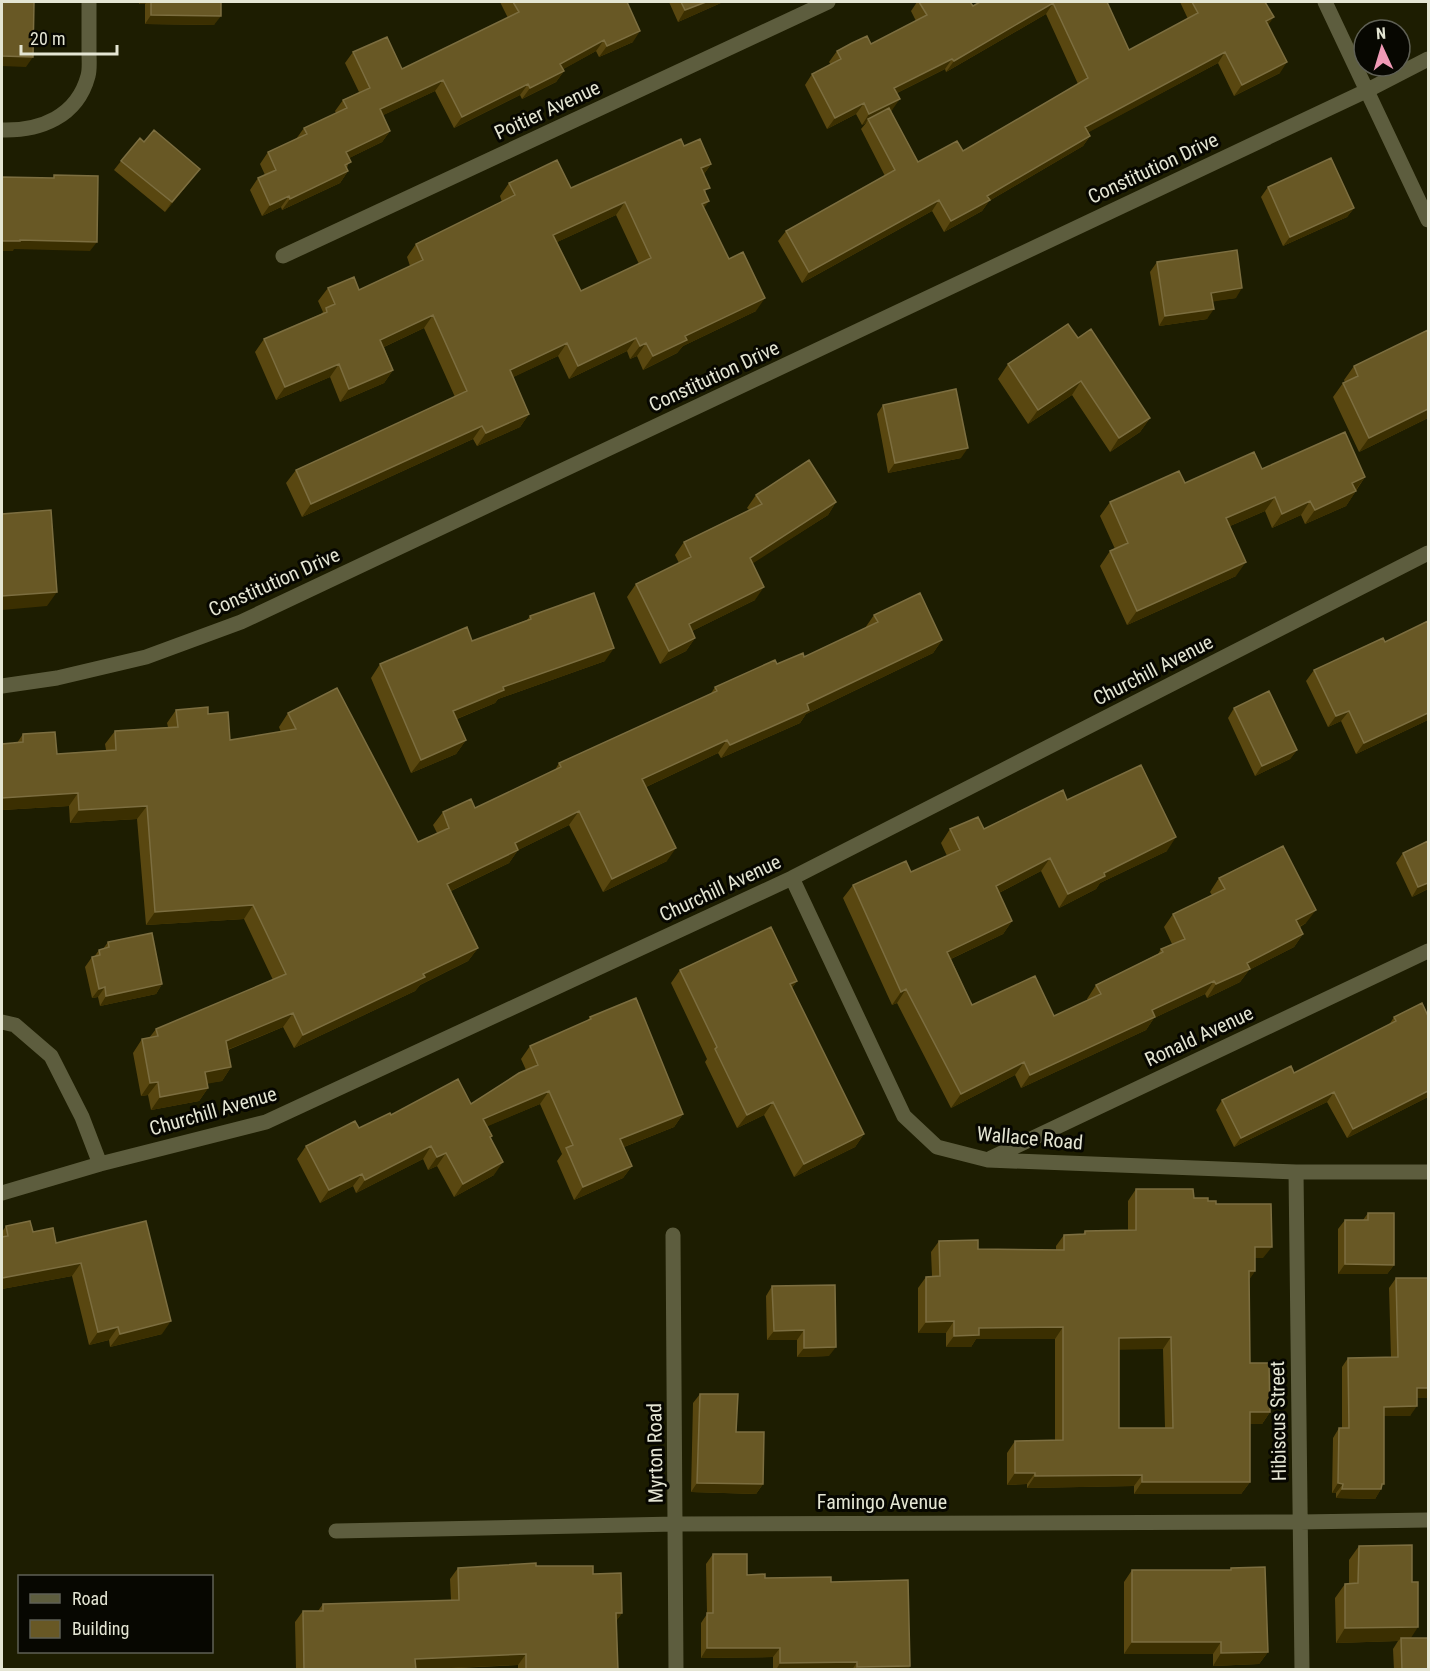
<svg xmlns="http://www.w3.org/2000/svg" width="1430" height="1671" font-family="'Roboto Condensed',sans-serif">
<style>
.lines{fill:none;stroke-linecap:round;stroke-linejoin:round}
.street{stroke:#5d5d3e;stroke-width:15}
.wall{fill:#594710;fill-rule:evenodd}
.shaded-wall{fill:#3b2f01}
.building{fill:#685825;stroke:#7c6e40;stroke-width:1.5;fill-rule:evenodd}
.labels{text-anchor:middle;dominant-baseline:central;stroke-width:6;stroke-linejoin:round;paint-order:stroke}
.street-label{font-size:20px;fill:#e4e5d3;stroke:#070701}
</style>
<rect width="100%" height="100%" fill="#1d1d01"/>
<g class="lines">
<path class="street" d="M 1325,2 L 1428,220
M 2,130 C 40,131 77,117 88,76 C 90,69 89,60 89,53 C 89,36 89,19 89,2
M 283,256 L 828,2
M 2,686 L 57,678 L 146,657 L 241,622 L 1366,91 L 1428,59
M 792,878 L 904,1116 L 937,1147 L 988,1160 L 1296,1172 L 1428,1172
M 2,1022 L 15,1025 L 51,1056 L 82,1117 L 100,1164
M 991,1158 L 1428,951
M 1296,1172 L 1302,1670
M 2,1193 L 100,1164 L 266,1122 L 792,878 L 1428,553
M 673,1235 L 676,1670
M 336,1531 L 676,1524 L 1300,1522 L 1428,1520"/>
</g>
<path class="wall" d="M 139,2 L 221,2 L 214,25 L 145,24 L 145,4 L 139,4 Z
M 500,2 L 627,2 L 633,42 L 599,57 L 596,51 L 563,69 L 564,71 L 556,82 L 522,99 L 520,95 L 454,128 L 435,91 L 383,115 L 390,131 L 382,142 L 349,158 L 347,169 L 348,171 L 340,183 L 282,210 L 281,207 L 262,216 L 250,190 L 258,178 L 265,175 L 260,164 L 268,152 L 296,139 L 304,128 L 336,113 L 335,111 L 343,100 L 359,92 L 345,63 L 353,52 L 402,69 L 508,18 Z
M 669,2 L 723,2 L 678,22 Z
M 917,2 L 970,2 L 973,6 L 1107,2 L 1129,50 L 1188,19 L 1180,2 L 1265,2 L 1268,25 L 1280,73 L 1234,96 L 1218,63 L 1088,132 L 1090,136 L 1083,146 L 989,201 L 982,211 L 944,232 L 932,211 L 802,283 L 778,241 L 786,231 L 885,176 L 861,129 L 866,123 L 862,125 L 856,114 L 827,129 L 805,85 L 812,74 L 831,65 L 829,62 L 837,51 L 871,44 L 916,21 L 911,11 ZM 1046,14 L 1078,84 L 963,151 L 918,162 L 891,111 L 892,110 L 897,93 L 945,69 L 946,72 Z
M 684,146 L 711,164 L 704,174 L 706,194 L 704,208 L 729,259 L 756,311 L 683,346 L 677,353 L 643,370 L 637,356 L 630,359 L 627,351 L 569,379 L 558,356 L 513,377 L 529,414 L 520,427 L 477,446 L 473,439 L 302,517 L 286,483 L 296,470 L 455,397 L 424,328 L 384,347 L 393,370 L 384,383 L 340,402 L 330,377 L 276,400 L 255,352 L 264,339 L 321,314 L 323,312 L 318,301 L 328,288 L 359,290 L 410,266 L 407,257 L 416,244 L 502,202 L 500,196 L 509,183 L 571,188 ZM 616,215 L 639,264 L 581,291 L 557,242 Z
M 121,161 L 193,178 L 165,212 L 114,170 Z
M 1268,187 L 1354,208 L 1347,217 L 1283,246 L 1261,197 Z
M 1157,262 L 1236,298 L 1212,301 L 1207,319 L 1159,326 L 1150,272 Z
M 1078,338 L 1150,418 L 1140,432 L 1110,452 L 1072,395 L 1028,424 L 998,379 L 1008,364 Z
M 1354,366 L 1428,418 L 1359,452 L 1333,397 L 1343,383 L 1345,382 L 1344,380 Z
M 883,405 L 961,458 L 888,473 L 877,414 Z
M 1262,469 L 1365,477 L 1346,506 L 1305,524 L 1301,515 L 1272,528 L 1265,511 L 1230,526 L 1236,576 L 1127,625 L 1100,566 L 1110,551 L 1115,549 L 1100,516 L 1110,502 L 1185,483 Z
M 756,495 L 836,502 L 828,515 L 752,563 L 755,600 L 692,631 L 695,638 L 686,651 L 660,664 L 627,597 L 636,584 L 679,563 L 675,555 L 684,542 L 749,510 L 747,508 Z
M 874,615 L 942,640 L 933,653 L 806,714 L 800,723 L 721,758 L 718,753 L 646,787 L 667,861 L 603,892 L 569,825 L 518,850 L 509,863 L 451,891 L 478,948 L 468,961 L 420,985 L 415,991 L 294,1048 L 283,1027 L 228,1050 L 231,1067 L 222,1081 L 207,1083 L 208,1088 L 199,1101 L 151,1110 L 148,1095 L 141,1096 L 133,1053 L 142,1039 L 149,1038 L 156,1029 L 273,980 L 244,919 L 146,925 L 137,819 L 70,823 L 69,806 L 2,810 L 2,744 L 17,743 L 23,734 L 57,754 L 106,750 L 105,744 L 115,731 L 168,727 L 167,723 L 176,710 L 208,714 L 230,740 L 281,732 L 279,727 L 288,713 L 418,842 L 437,833 L 433,825 L 443,812 L 475,808 L 555,770 L 559,763 L 710,695 L 715,687 L 777,664 L 804,657 L 865,628 Z
M 530,616 L 605,661 L 498,699 L 495,703 L 457,719 L 466,740 L 456,754 L 411,773 L 371,678 L 380,664 L 472,641 L 527,620 Z
M 1385,642 L 1428,720 L 1356,754 L 1341,721 L 1328,727 L 1306,681 L 1314,670 Z
M 1234,708 L 1297,750 L 1290,759 L 1255,776 L 1228,718 Z
M 1067,800 L 1167,851 L 1100,883 L 1096,889 L 1059,908 L 1041,871 L 999,893 L 1012,921 L 1003,934 L 951,959 L 972,1005 L 1054,1016 L 1088,1000 L 1087,999 L 1096,985 L 1158,954 L 1161,949 L 1172,944 L 1164,927 L 1173,914 L 1212,895 L 1210,892 L 1219,878 L 1306,923 L 1300,927 L 1303,934 L 1294,947 L 1249,970 L 1240,982 L 1207,998 L 1205,994 L 1154,1018 L 1146,1030 L 1021,1088 L 1015,1075 L 951,1108 L 897,1003 L 892,1005 L 843,898 L 853,885 L 911,872 L 947,856 L 941,843 L 950,829 L 984,829 Z
M 1428,841 L 1428,889 L 1412,897 L 1396,863 L 1403,853 Z
M 108,942 L 162,984 L 156,994 L 100,1006 L 98,997 L 92,998 L 85,967 L 92,957 L 94,957 L 99,950 L 103,949 Z
M 680,970 L 797,981 L 792,988 L 864,1134 L 855,1147 L 794,1177 L 764,1115 L 737,1128 L 705,1062 L 707,1059 L 671,983 Z
M 590,1017 L 683,1114 L 674,1127 L 624,1147 L 632,1166 L 623,1178 L 574,1200 L 557,1161 L 562,1154 L 540,1104 L 487,1126 L 492,1136 L 490,1139 L 494,1175 L 454,1197 L 437,1166 L 428,1170 L 423,1159 L 356,1193 L 353,1186 L 320,1203 L 297,1159 L 306,1146 L 359,1128 L 391,1115 L 471,1104 L 526,1070 L 521,1059 L 530,1046 L 587,1021 Z
M 1394,1017 L 1428,1097 L 1347,1138 L 1327,1102 L 1234,1147 L 1216,1110 L 1222,1100 L 1294,1073 L 1389,1025 Z
M 1136,1189 L 1194,1198 L 1208,1201 L 1216,1204 L 1263,1258 L 1255,1258 L 1255,1271 L 1249,1279 L 1250,1363 L 1270,1412 L 1262,1424 L 1250,1424 L 1250,1482 L 1241,1494 L 1134,1494 L 1134,1486 L 1027,1488 L 1027,1484 L 1007,1485 L 1007,1453 L 1015,1441 L 1055,1440 L 1055,1339 L 976,1339 L 971,1347 L 946,1347 L 946,1333 L 918,1333 L 918,1288 L 926,1277 L 932,1276 L 931,1252 L 939,1241 L 978,1249 L 1056,1250 L 1056,1246 L 1064,1235 L 1083,1234 L 1085,1231 L 1128,1230 L 1128,1201 ZM 1119,1349 L 1163,1349 L 1165,1428 L 1119,1428 Z
M 1368,1213 L 1394,1265 L 1387,1274 L 1338,1274 L 1338,1229 L 1345,1220 L 1363,1220 Z
M 146,1221 L 162,1334 L 110,1347 L 109,1340 L 89,1345 L 72,1276 L 2,1289 L 2,1232 L 6,1226 L 33,1232 L 56,1243 Z
M 1396,1278 L 1417,1398 L 1410,1416 L 1384,1416 L 1382,1487 L 1375,1499 L 1336,1498 L 1336,1493 L 1332,1493 L 1333,1438 L 1339,1428 L 1342,1428 L 1342,1367 L 1348,1358 L 1391,1357 L 1389,1288 Z
M 772,1286 L 829,1356 L 797,1357 L 797,1340 L 767,1340 L 766,1296 Z
M 700,1394 L 736,1432 L 763,1484 L 756,1494 L 691,1492 L 693,1403 Z
M 1359,1546 L 1411,1638 L 1428,1670 L 1394,1670 L 1393,1649 L 1398,1641 L 1336,1643 L 1335,1598 L 1345,1584 L 1349,1584 L 1349,1560 Z
M 713,1554 L 747,1575 L 765,1578 L 831,1582 L 910,1666 L 908,1670 L 773,1670 L 773,1657 L 701,1658 L 701,1623 L 707,1614 L 706,1564 Z
M 536,1566 L 593,1574 L 622,1613 L 616,1621 L 618,1670 L 518,1670 L 518,1665 L 416,1670 L 296,1670 L 295,1622 L 303,1611 L 318,1611 L 323,1604 L 451,1600 L 450,1579 L 458,1568 Z
M 1231,1568 L 1268,1652 L 1259,1664 L 1213,1666 L 1213,1654 L 1124,1654 L 1124,1582 L 1132,1570 L 1230,1570 Z"/>
<path class="shaded-wall" d="M 141,2 L 147,2 L 145,4 L 139,4 Z
M 706,2 L 723,2 L 678,22 L 685,10 Z
M 1053,3 L 1046,14 L 946,72 L 954,61 Z
M 151,15 L 221,16 L 214,25 L 145,24 Z
M 1274,17 L 1266,28 L 1266,21 Z
M 640,31 L 633,42 L 599,57 L 607,46 Z
M 604,40 L 596,51 L 553,75 L 560,64 Z
M 1225,52 L 1218,63 L 1078,138 L 1085,127 Z
M 2,56 L 33,57 L 26,67 L 2,66 Z
M 952,59 L 945,69 L 887,98 L 894,88 Z
M 1287,62 L 1280,73 L 1234,96 L 1242,85 Z
M 564,71 L 556,82 L 522,99 L 530,88 Z
M 443,80 L 435,91 L 373,120 L 380,109 Z
M 528,84 L 520,95 L 454,128 L 462,117 Z
M 900,99 L 892,110 L 870,121 L 868,119 L 866,123 L 862,125 L 869,114 Z
M 864,103 L 856,114 L 827,129 L 835,118 Z
M 390,131 L 382,142 L 339,163 L 346,152 Z
M 1090,136 L 1083,146 L 989,201 L 982,211 L 944,232 L 951,221 L 987,196 Z
M 711,164 L 702,177 L 701,168 Z
M 200,169 L 193,178 L 165,212 L 172,202 Z
M 348,171 L 340,183 L 282,210 L 290,199 Z
M 289,196 L 281,207 L 262,216 L 270,205 Z
M 939,200 L 932,211 L 802,283 L 809,272 Z
M 709,201 L 700,214 L 702,204 Z
M 625,202 L 616,215 L 544,248 L 553,235 Z
M 1354,208 L 1347,217 L 1283,246 L 1290,237 Z
M 20,240 L 97,242 L 90,251 L 14,249 L 13,251 L 2,251 L 2,241 Z
M 1242,288 L 1236,298 L 1204,303 L 1211,293 Z
M 765,298 L 756,311 L 683,346 L 677,353 L 643,370 L 653,356 L 685,336 Z
M 1214,309 L 1207,319 L 1159,326 L 1165,316 Z
M 433,315 L 424,328 L 371,353 L 380,340 Z
M 636,338 L 627,351 L 569,379 L 578,366 Z
M 567,343 L 558,356 L 501,383 L 510,370 Z
M 646,343 L 637,356 L 630,359 L 640,346 Z
M 339,364 L 330,377 L 276,400 L 285,387 Z
M 393,370 L 384,383 L 340,402 L 349,389 Z
M 1081,381 L 1072,395 L 1028,424 L 1038,410 Z
M 1428,409 L 1428,418 L 1359,452 L 1369,438 Z
M 529,414 L 520,427 L 477,446 L 486,433 Z
M 1150,418 L 1140,432 L 1110,452 L 1119,438 Z
M 482,426 L 473,439 L 302,517 L 311,504 Z
M 968,448 L 961,458 L 888,473 L 895,463 Z
M 1365,477 L 1355,491 L 1352,483 Z
M 1356,491 L 1346,506 L 1305,524 L 1315,510 Z
M 1275,497 L 1265,511 L 1216,532 L 1226,518 Z
M 1310,501 L 1301,515 L 1272,528 L 1282,514 Z
M 836,502 L 828,515 L 741,571 L 750,558 Z
M 1246,562 L 1236,576 L 1127,625 L 1137,611 Z
M 764,587 L 755,600 L 680,637 L 689,624 Z
M 57,592 L 47,606 L 2,610 L 2,596 Z
M 695,638 L 686,651 L 660,664 L 669,651 Z
M 942,640 L 933,653 L 806,714 L 800,723 L 721,758 L 730,745 L 807,704 Z
M 614,648 L 605,661 L 498,699 L 495,703 L 444,724 L 453,711 L 503,687 Z
M 1349,711 L 1341,721 L 1328,727 L 1336,716 Z
M 1428,713 L 1428,720 L 1356,754 L 1364,743 Z
M 466,740 L 456,754 L 411,773 L 421,760 Z
M 727,740 L 718,753 L 633,793 L 642,779 Z
M 1297,750 L 1290,759 L 1255,776 L 1262,766 Z
M 78,793 L 69,806 L 2,810 L 2,798 Z
M 147,806 L 137,819 L 70,823 L 79,810 Z
M 579,811 L 569,825 L 518,850 L 509,863 L 438,897 L 447,884 L 515,843 Z
M 1176,837 L 1167,851 L 1100,883 L 1096,889 L 1059,908 L 1068,894 L 1104,873 Z
M 676,848 L 667,861 L 603,892 L 612,879 Z
M 1050,858 L 1041,871 L 987,899 L 996,886 Z
M 1428,883 L 1428,889 L 1412,897 L 1418,887 Z
M 253,905 L 244,919 L 146,925 L 155,912 Z
M 1316,910 L 1306,923 L 1287,933 L 1296,920 Z
M 1012,921 L 1003,934 L 938,965 L 947,952 Z
M 1303,934 L 1294,947 L 1249,970 L 1240,982 L 1207,998 L 1216,984 L 1247,963 Z
M 478,948 L 468,961 L 420,985 L 415,991 L 294,1048 L 303,1035 L 423,974 Z
M 797,981 L 787,994 L 790,984 Z
M 1214,981 L 1205,994 L 1154,1018 L 1146,1030 L 1021,1088 L 1030,1075 L 1152,1010 Z
M 162,984 L 156,994 L 100,1006 L 106,996 Z
M 105,987 L 98,997 L 92,998 L 99,989 Z
M 906,989 L 897,1003 L 892,1005 L 901,992 Z
M 293,1013 L 283,1027 L 217,1054 L 226,1041 Z
M 1024,1062 L 1015,1075 L 951,1108 L 961,1094 Z
M 231,1067 L 222,1081 L 196,1086 L 205,1072 Z
M 158,1082 L 148,1095 L 141,1096 L 150,1083 Z
M 208,1088 L 199,1101 L 151,1110 L 160,1097 Z
M 549,1091 L 540,1104 L 474,1132 L 483,1119 Z
M 1428,1091 L 1428,1097 L 1347,1138 L 1353,1129 Z
M 1334,1092 L 1327,1102 L 1234,1147 L 1241,1138 Z
M 773,1102 L 764,1115 L 737,1128 L 747,1115 Z
M 683,1114 L 674,1127 L 611,1152 L 620,1139 Z
M 864,1134 L 855,1147 L 794,1177 L 804,1164 Z
M 431,1146 L 423,1159 L 356,1193 L 365,1180 Z
M 446,1153 L 437,1166 L 428,1170 L 437,1157 Z
M 503,1162 L 494,1175 L 454,1197 L 463,1184 Z
M 632,1166 L 623,1178 L 574,1200 L 583,1187 Z
M 362,1174 L 353,1186 L 320,1203 L 329,1190 Z
M 1255,1247 L 1272,1247 L 1263,1258 L 1247,1258 Z
M 81,1263 L 72,1276 L 2,1289 L 2,1278 Z
M 1345,1264 L 1394,1265 L 1387,1274 L 1338,1274 Z
M 1249,1271 L 1255,1271 L 1247,1283 Z
M 171,1321 L 162,1334 L 110,1347 L 120,1334 Z
M 954,1321 L 946,1333 L 918,1333 L 926,1322 Z
M 118,1327 L 109,1340 L 89,1345 L 98,1332 Z
M 1063,1327 L 1055,1339 L 976,1339 L 971,1347 L 946,1347 L 954,1336 L 979,1328 Z
M 804,1330 L 797,1340 L 767,1340 L 774,1331 Z
M 1171,1337 L 1163,1349 L 1111,1350 L 1119,1338 Z
M 836,1347 L 829,1356 L 797,1357 L 804,1348 Z
M 1417,1388 L 1428,1388 L 1428,1398 L 1410,1398 Z
M 1417,1406 L 1410,1416 L 1378,1416 L 1384,1407 Z
M 1250,1412 L 1270,1412 L 1262,1424 L 1242,1424 Z
M 1015,1473 L 1035,1473 L 1027,1484 L 1007,1485 Z
M 1142,1475 L 1134,1486 L 1027,1488 L 1035,1476 Z
M 1142,1482 L 1250,1482 L 1241,1494 L 1134,1494 Z
M 697,1483 L 763,1484 L 756,1494 L 691,1492 Z
M 1338,1483 L 1343,1484 L 1336,1493 L 1332,1493 Z
M 1384,1484 L 1380,1489 L 1381,1489 L 1375,1499 L 1336,1498 L 1342,1489 Z
M 616,1613 L 622,1613 L 614,1624 Z
M 1418,1627 L 1409,1641 L 1401,1638 L 1398,1641 L 1336,1643 L 1345,1628 Z
M 1132,1642 L 1221,1642 L 1213,1654 L 1124,1654 Z
M 707,1648 L 780,1648 L 773,1657 L 701,1658 Z
M 1268,1652 L 1259,1664 L 1213,1666 L 1221,1653 Z
M 526,1654 L 518,1665 L 408,1670 L 415,1659 Z
M 857,1662 L 852,1670 L 776,1670 L 780,1663 Z
M 910,1666 L 908,1670 L 856,1670 L 857,1667 Z"/>
<path class="building" d="M 2,2 L 34,2 L 33,57 L 2,56 Z
M 151,2 L 221,2 L 221,16 L 151,15 Z
M 513,2 L 627,2 L 640,31 L 607,46 L 604,40 L 560,64 L 564,71 L 530,88 L 528,84 L 462,117 L 443,80 L 380,109 L 390,131 L 346,152 L 351,162 L 345,165 L 348,171 L 290,199 L 289,196 L 270,205 L 258,178 L 276,170 L 268,152 L 307,134 L 304,128 L 347,108 L 343,100 L 370,88 L 353,52 L 387,37 L 402,69 L 519,12 Z
M 681,2 L 706,2 L 685,10 Z
M 919,2 L 970,2 L 973,6 L 980,2 L 1107,2 L 1129,50 L 1198,13 L 1192,2 L 1265,2 L 1274,17 L 1266,21 L 1287,62 L 1242,85 L 1225,52 L 1085,127 L 1090,136 L 987,196 L 990,200 L 951,221 L 939,200 L 809,272 L 786,231 L 895,170 L 868,119 L 889,108 L 918,162 L 957,141 L 963,151 L 1088,78 L 1053,3 L 954,61 L 952,59 L 894,88 L 900,99 L 869,114 L 864,103 L 835,118 L 812,74 L 841,59 L 837,51 L 852,43 L 867,36 L 871,44 L 927,15 Z
M 154,130 L 200,169 L 172,202 L 121,161 L 140,138 L 144,142 Z
M 681,139 L 684,146 L 700,139 L 711,164 L 701,168 L 710,188 L 704,190 L 709,201 L 702,204 L 729,259 L 743,252 L 765,298 L 685,336 L 687,340 L 653,356 L 646,343 L 640,346 L 636,338 L 578,366 L 567,343 L 510,370 L 529,414 L 486,433 L 482,426 L 311,504 L 296,470 L 467,391 L 433,315 L 380,340 L 393,370 L 349,389 L 339,364 L 285,387 L 264,339 L 327,312 L 326,308 L 335,304 L 328,288 L 354,277 L 359,290 L 423,260 L 416,244 L 515,195 L 509,183 L 557,160 L 571,188 ZM 625,202 L 651,258 L 581,291 L 553,235 Z
M 1331,158 L 1354,208 L 1290,237 L 1268,187 Z
M 54,175 L 98,176 L 97,242 L 20,240 L 20,241 L 2,241 L 2,177 L 54,178 Z
M 1237,250 L 1242,288 L 1211,293 L 1214,309 L 1165,316 L 1157,262 Z
M 1068,324 L 1078,338 L 1091,329 L 1150,418 L 1119,438 L 1081,381 L 1038,410 L 1008,364 Z
M 1428,330 L 1428,409 L 1369,438 L 1343,383 L 1358,376 L 1354,366 Z
M 956,389 L 968,448 L 895,463 L 883,405 Z
M 1345,432 L 1365,477 L 1352,483 L 1356,491 L 1315,510 L 1310,501 L 1282,514 L 1275,497 L 1226,518 L 1246,562 L 1137,611 L 1110,551 L 1128,543 L 1110,502 L 1179,471 L 1185,483 L 1254,452 L 1262,469 Z
M 809,460 L 836,502 L 750,558 L 764,587 L 689,624 L 695,638 L 669,651 L 636,584 L 691,557 L 684,542 L 762,504 L 756,495 Z
M 51,510 L 57,592 L 2,596 L 2,514 Z
M 594,593 L 614,648 L 503,687 L 504,690 L 453,711 L 466,740 L 421,760 L 380,664 L 467,627 L 472,641 L 531,619 L 530,616 Z
M 920,593 L 942,640 L 807,704 L 809,710 L 730,745 L 727,740 L 642,779 L 676,848 L 612,879 L 579,811 L 515,843 L 518,850 L 447,884 L 478,948 L 423,974 L 425,977 L 303,1035 L 293,1013 L 226,1041 L 231,1067 L 205,1072 L 208,1088 L 160,1097 L 158,1082 L 150,1083 L 142,1039 L 158,1036 L 156,1029 L 286,974 L 253,905 L 155,912 L 147,806 L 79,810 L 78,793 L 2,798 L 2,744 L 23,742 L 23,734 L 55,732 L 57,754 L 116,750 L 115,731 L 178,727 L 176,710 L 208,707 L 208,714 L 228,712 L 230,740 L 296,729 L 288,713 L 337,688 L 418,842 L 449,828 L 443,812 L 471,799 L 475,808 L 561,767 L 559,763 L 717,691 L 715,687 L 775,660 L 777,664 L 803,653 L 804,657 L 878,622 L 874,615 Z
M 1428,621 L 1428,713 L 1364,743 L 1349,711 L 1336,716 L 1314,670 L 1383,638 L 1385,642 Z
M 1269,691 L 1297,750 L 1262,766 L 1234,708 Z
M 1141,765 L 1176,837 L 1104,873 L 1105,876 L 1068,894 L 1050,858 L 996,886 L 1012,921 L 947,952 L 972,1005 L 1035,976 L 1054,1016 L 1101,994 L 1096,985 L 1163,952 L 1161,949 L 1185,939 L 1173,914 L 1225,889 L 1219,878 L 1283,846 L 1316,910 L 1296,920 L 1303,934 L 1247,963 L 1250,969 L 1216,984 L 1214,981 L 1152,1010 L 1155,1017 L 1030,1075 L 1024,1062 L 961,1094 L 906,989 L 901,992 L 853,885 L 906,861 L 911,872 L 960,850 L 950,829 L 978,817 L 984,829 L 1063,790 L 1067,800 Z
M 1428,841 L 1428,883 L 1418,887 L 1403,853 Z
M 771,927 L 797,981 L 790,984 L 864,1134 L 804,1164 L 773,1102 L 747,1115 L 715,1049 L 717,1047 L 680,970 Z
M 152,933 L 162,984 L 106,996 L 105,987 L 99,989 L 92,957 L 100,955 L 99,950 L 109,947 L 108,942 Z
M 636,998 L 683,1114 L 620,1139 L 632,1166 L 583,1187 L 566,1148 L 573,1145 L 549,1091 L 483,1119 L 492,1136 L 490,1137 L 503,1162 L 463,1184 L 446,1153 L 437,1157 L 431,1146 L 365,1180 L 362,1174 L 329,1190 L 306,1146 L 355,1121 L 359,1128 L 390,1113 L 391,1115 L 458,1079 L 471,1104 L 519,1073 L 538,1065 L 530,1046 L 591,1019 L 590,1017 Z
M 1422,1003 L 1428,1016 L 1428,1091 L 1353,1129 L 1334,1092 L 1241,1138 L 1222,1100 L 1291,1066 L 1294,1073 L 1396,1021 L 1394,1017 Z
M 1136,1189 L 1193,1189 L 1194,1198 L 1208,1198 L 1208,1201 L 1216,1201 L 1216,1204 L 1271,1204 L 1272,1247 L 1255,1247 L 1255,1271 L 1249,1271 L 1250,1363 L 1269,1363 L 1270,1412 L 1250,1412 L 1250,1482 L 1142,1482 L 1142,1475 L 1035,1476 L 1035,1473 L 1015,1473 L 1015,1441 L 1063,1440 L 1063,1327 L 979,1328 L 979,1335 L 954,1336 L 954,1321 L 926,1322 L 926,1277 L 940,1276 L 939,1241 L 978,1240 L 978,1249 L 1064,1250 L 1064,1235 L 1085,1234 L 1085,1231 L 1136,1230 ZM 1171,1337 L 1173,1428 L 1119,1428 L 1119,1338 Z
M 1368,1213 L 1394,1213 L 1394,1265 L 1345,1264 L 1345,1220 L 1368,1220 Z
M 30,1221 L 33,1232 L 53,1228 L 56,1243 L 146,1221 L 171,1321 L 120,1334 L 118,1327 L 98,1332 L 81,1263 L 2,1278 L 2,1237 L 8,1236 L 6,1226 Z
M 1396,1278 L 1428,1278 L 1428,1388 L 1417,1388 L 1417,1406 L 1384,1407 L 1384,1484 L 1382,1484 L 1381,1489 L 1342,1489 L 1343,1484 L 1338,1483 L 1339,1428 L 1349,1428 L 1348,1358 L 1398,1357 Z
M 835,1285 L 836,1347 L 804,1348 L 804,1330 L 774,1331 L 772,1286 Z
M 700,1394 L 738,1394 L 736,1432 L 764,1432 L 763,1484 L 697,1483 Z
M 1412,1545 L 1412,1582 L 1418,1582 L 1418,1627 L 1345,1628 L 1345,1584 L 1358,1583 L 1359,1546 Z
M 713,1554 L 747,1554 L 747,1575 L 765,1574 L 765,1578 L 831,1577 L 831,1582 L 908,1580 L 910,1666 L 857,1667 L 857,1662 L 780,1663 L 780,1648 L 707,1648 L 707,1613 L 713,1613 Z
M 536,1563 L 536,1566 L 593,1566 L 593,1574 L 621,1573 L 622,1613 L 616,1613 L 618,1670 L 526,1670 L 526,1654 L 415,1659 L 416,1670 L 304,1670 L 303,1611 L 323,1611 L 323,1604 L 459,1600 L 458,1568 Z
M 1265,1567 L 1268,1652 L 1221,1653 L 1221,1642 L 1132,1642 L 1132,1570 L 1231,1570 L 1231,1568 Z
M 1401,1638 L 1428,1638 L 1428,1670 L 1402,1670 Z"/>
<g class="labels">
<g class="street-label">
<text transform="translate(547 110) rotate(-25)">Poitier Avenue</text>
<text transform="translate(1153 168) rotate(-25)">Constitution Drive</text>
<text transform="translate(714 376) rotate(-25)">Constitution Drive</text>
<text transform="translate(274 582) rotate(-24)">Constitution Drive</text>
<text transform="translate(1153 670) rotate(-27)">Churchill Avenue</text>
<text transform="translate(720 888) rotate(-25)">Churchill Avenue</text>
<text transform="translate(1199 1036) rotate(-25)">Ronald Avenue</text>
<text transform="translate(213 1111) rotate(-16)">Churchill Avenue</text>
<text transform="translate(1030 1138) rotate(5)">Wallace Road</text>
<text transform="translate(1278 1421) rotate(-91)">Hibiscus Street</text>
<text transform="translate(655 1453) rotate(-91)">Myrton Road</text>
<text x="882" y="1502">Famingo Avenue</text>
</g>
</g>
<rect width="1430" height="1671" fill="none" stroke="#e4e5d3" stroke-width="6"/>
<rect x="18" y="1575" width="195" height="78" fill="#070701" stroke="#5f6055" stroke-width="1.5"/>
<rect x="30" y="1594" width="30" height="9" fill="#5d5d3e" stroke="#5f6055" stroke-width="1.5"/>
<text x="72" y="1605" font-size="18" fill="#e4e5d3">Road</text>
<rect x="30" y="1620" width="30" height="18" fill="#685825" stroke="#5f6055" stroke-width="1.5"/>
<text x="72" y="1635" font-size="18" fill="#e4e5d3">Building</text>
<g transform="translate(1382 48) rotate(356)"><circle r="28" fill="#070701" stroke="#5f6055" stroke-width="1.5"/>
<path d="M0-4.5L10 22L0 15L-10 22Z" fill="#f09ab6"/>
<text y="-9" font-size="16" font-weight="bold" text-anchor="middle" fill="#e4e5d3">N</text>
</g>
<path d="M21 45v9h96v-9" fill="none" stroke="#e4e5d3" stroke-width="3"/>
<text x="30" y="45" font-size="18" fill="#e4e5d3" stroke="#070701" stroke-width="4.5" paint-order="stroke">20 m</text>
</svg>
